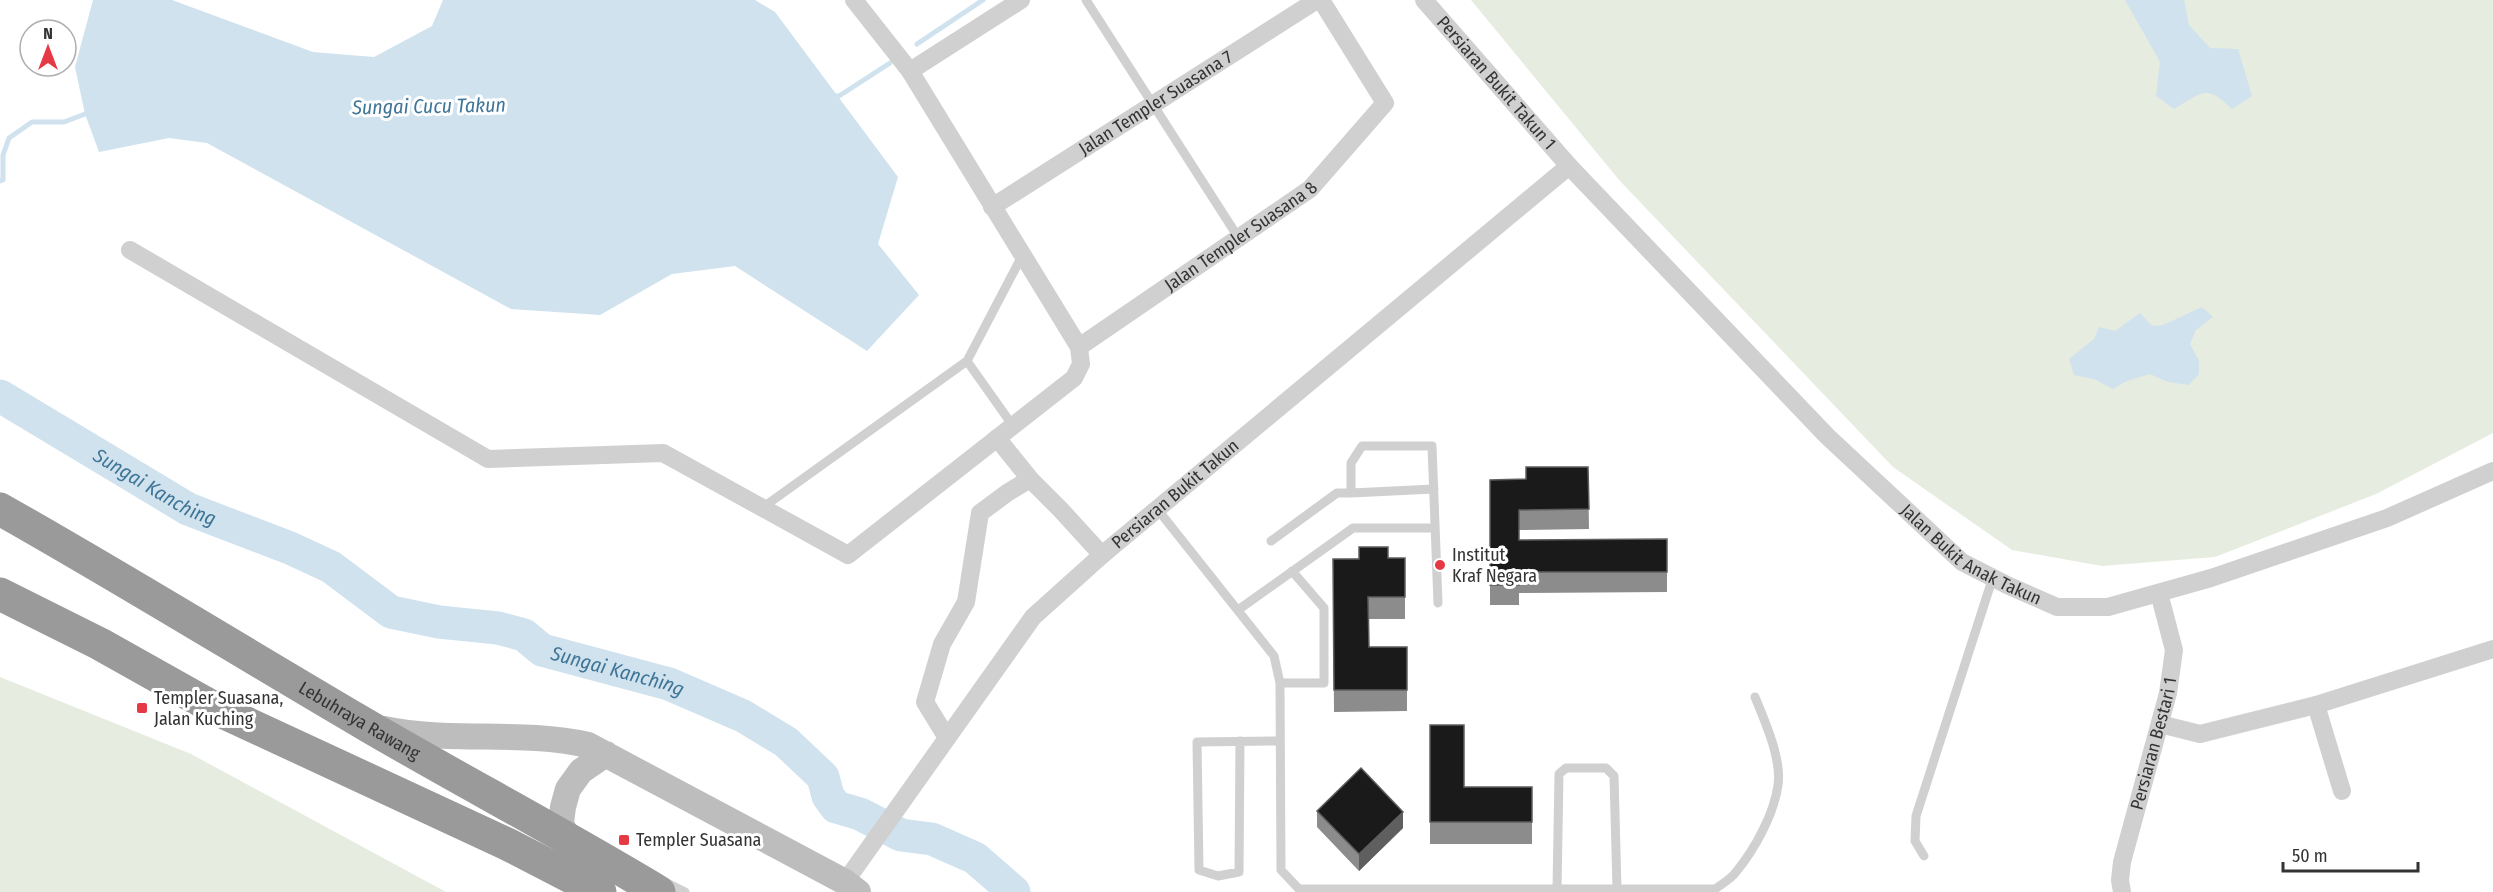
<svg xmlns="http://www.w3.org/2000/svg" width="2493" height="892" font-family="'Fira Sans Condensed',sans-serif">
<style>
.green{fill:#e6ecdf}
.water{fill:#cfe2ee}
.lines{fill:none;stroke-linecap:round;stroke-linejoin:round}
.stream{stroke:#cfe2ee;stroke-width:5}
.river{stroke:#cfe2ee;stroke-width:33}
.lane{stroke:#d0d0d0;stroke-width:9}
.street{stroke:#d0d0d0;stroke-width:18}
.secondary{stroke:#bdbdbd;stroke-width:26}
.highway{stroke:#9a9a9a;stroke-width:33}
.wall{fill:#8c8c8c}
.shaded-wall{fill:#5f5f5f}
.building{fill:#1a1a1a;stroke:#5f5f5f;stroke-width:1.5}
.poi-dot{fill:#e63946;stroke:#fff;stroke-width:2}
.labels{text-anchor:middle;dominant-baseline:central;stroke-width:6;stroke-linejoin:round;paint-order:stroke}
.street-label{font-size:18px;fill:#333;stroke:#fff}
.poi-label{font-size:18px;fill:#333;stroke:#fff;text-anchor:start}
.water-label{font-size:20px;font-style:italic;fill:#3f7597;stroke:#fff}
</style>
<rect width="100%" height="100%" fill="#fff"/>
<path class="green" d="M 1471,0 L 2493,0 L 2493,433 L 2376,494 L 2215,557 L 2102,566 L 2012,550 L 1893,467 L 1620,181 Z
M 0,677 L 191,754 L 446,892 L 0,892 Z"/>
<path class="water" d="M 93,0 L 172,0 L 313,52 L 374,57 L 432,26 L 443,0 L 755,0 L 775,12 L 898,177 L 878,244 L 919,295 L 867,351 L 735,266 L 672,274 L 600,315 L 511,309 L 207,143 L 169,138 L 99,152 L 85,114 L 75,67 Z
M 2125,0 L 2184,0 L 2189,25 L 2210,48 L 2238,49 L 2252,96 L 2232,109 C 2206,84 2203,92 2174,109 L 2156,96 L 2160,62 Z
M 2202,307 L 2213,317 L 2196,330 L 2190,344 L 2199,361 L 2199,374 L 2189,385 L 2168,382 L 2150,374 L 2127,381 L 2113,389 L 2094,379 L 2074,375 L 2069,359 L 2094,339 L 2099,327 L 2115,331 L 2140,313 L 2152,326 L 2163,325 Z"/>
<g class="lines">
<path class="stream" d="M 917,44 L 983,0
M 833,96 L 839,96 L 890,63
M 0,181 L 3,180 L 3,155 L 9,138 L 32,122 L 64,122 L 85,114 L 92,113"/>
<path class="river" id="s1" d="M 0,396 L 188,509 L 290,548 L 331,567 L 391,612 L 439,622 L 498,628 L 524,635 L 542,650 L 669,684 L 743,716 L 786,742 L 823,777 L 828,796 L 836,807 L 860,814 L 901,835 L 932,839 L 975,858 L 1014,892"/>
<path class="lane" d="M 1086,0 L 1238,237
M 967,361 L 1013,426
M 1434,489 L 1351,493 L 1351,463 L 1362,446 L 1432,446 L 1438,603
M 762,508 L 967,361 L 1022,256
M 1158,510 L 1274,656 L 1280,683 L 1281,870 L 1299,889 L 1715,889 C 1722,884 1731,879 1736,872 C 1755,849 1774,814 1778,785 C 1782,760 1765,721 1755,697
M 1271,541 L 1337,493 L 1351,493
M 1238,610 L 1353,528 L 1435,528
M 1280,683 L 1324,683 L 1324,608 L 1292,571
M 1240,741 L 1239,872 L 1218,876 L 1199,870 L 1197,742 L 1280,741
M 1924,856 L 1915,841 L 1916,816 L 1993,577
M 663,881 L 685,892
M 1557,889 L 1559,774 L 1566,768 L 1606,768 L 1614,776 L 1617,889"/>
<g class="street">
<path id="s2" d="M 1424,0 L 1569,166 L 1827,436 L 1962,562 L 2007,585 L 2057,607 L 2108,607 L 2211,578 L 2387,518 L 2493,471"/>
<path d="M 910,71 L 1021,0"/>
<path id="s3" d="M 992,207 L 1317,0"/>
<path d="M 130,250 L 488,459 L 663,453 L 848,555 L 1074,378 L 1081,364 L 1079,347 L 910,71 L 854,0"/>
<path id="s4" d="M 1079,347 L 1310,189 L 1385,103 L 1321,0"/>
<path d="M 997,438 L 1030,479 L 1060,509 L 1102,555"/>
<path d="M 2316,705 L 2342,791"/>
<path d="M 2160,724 L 2200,734 L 2316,705 L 2493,649"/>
<path d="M 947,738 L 925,702 L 942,644 L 966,602 L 980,513 L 1007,493 L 1030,479"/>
<path id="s5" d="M 845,882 L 1033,617 L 1102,555 L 1569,166"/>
<path id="s6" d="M 2122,892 L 2120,880 L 2122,862 L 2168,693 L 2174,650 L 2159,593"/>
</g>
<path class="secondary" d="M 384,729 C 451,743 521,730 588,745 L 845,882 L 858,892
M 567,837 L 561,823 L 563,807 L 568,789 L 581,771 L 606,754"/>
<g class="highway">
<path id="s7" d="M 0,509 C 124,579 245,654 368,726 C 464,782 563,834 659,892"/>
<path d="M 0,594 L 100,644 L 214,708 L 507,844 L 600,892"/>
</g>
</g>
<path class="wall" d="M 1588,467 L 1589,529 L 1519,530 L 1519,540 L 1667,539 L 1667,592 L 1519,593 L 1519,605 L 1490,605 L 1490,480 L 1526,479 Z
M 1405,558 L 1405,619 L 1368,619 L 1369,647 L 1407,647 L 1407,711 L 1334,712 L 1333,559 Z
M 1430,725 L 1464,787 L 1532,787 L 1532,844 L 1430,844 Z
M 1317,811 L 1403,828 L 1359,871 L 1317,827 Z"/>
<path class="shaded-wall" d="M 1403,812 L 1403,828 L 1359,871 L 1359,854 Z"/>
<path class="building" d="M 1526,467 L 1588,467 L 1589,509 L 1519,510 L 1519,540 L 1667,539 L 1667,572 L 1519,572 L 1519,585 L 1490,585 L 1490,480 L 1526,479 Z
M 1359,547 L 1388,547 L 1388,558 L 1405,558 L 1405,597 L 1368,597 L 1369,647 L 1407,647 L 1407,690 L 1334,690 L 1333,559 L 1359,559 Z
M 1430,725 L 1464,725 L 1464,787 L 1532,787 L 1532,822 L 1430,822 Z
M 1361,768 L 1403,812 L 1359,854 L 1317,811 Z"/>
<g class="poi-dot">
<circle cx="1440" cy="565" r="6"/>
<rect x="136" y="702" width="12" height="12" rx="3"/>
<rect x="618" y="834" width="12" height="12" rx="3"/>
</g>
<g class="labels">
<g class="street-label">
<text stroke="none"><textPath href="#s2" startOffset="110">Persiaran Bukit Takun 1</textPath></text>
<text stroke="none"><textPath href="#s3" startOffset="194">Jalan Templer Suasana 7</textPath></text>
<text stroke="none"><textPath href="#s4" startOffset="196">Jalan Templer Suasana 8</textPath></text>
<text stroke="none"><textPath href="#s5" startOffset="513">Persiaran Bukit Takun</textPath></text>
<text stroke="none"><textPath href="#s2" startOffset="782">Jalan Bukit Anak Takun</textPath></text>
<text stroke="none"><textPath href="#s7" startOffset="417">Lebuhraya Rawang</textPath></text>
<text stroke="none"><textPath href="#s6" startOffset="153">Persiaran Bestari 1</textPath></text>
</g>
<g class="poi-label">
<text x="1452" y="555">Institut<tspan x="1452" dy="21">Kraf Negara</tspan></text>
<text x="154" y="698">Templer Suasana,<tspan x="154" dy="21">Jalan Kuching</tspan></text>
<text x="636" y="840">Templer Suasana</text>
</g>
<g class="water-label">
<text transform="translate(429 106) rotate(-1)">Sungai Cucu Takun</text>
<text stroke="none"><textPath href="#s1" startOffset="180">Sungai Kanching</textPath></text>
<text stroke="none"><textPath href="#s1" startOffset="686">Sungai Kanching</textPath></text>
</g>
</g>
<g transform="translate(48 48)"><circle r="28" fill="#ffffff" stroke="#adadad" stroke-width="1.5"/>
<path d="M0-4.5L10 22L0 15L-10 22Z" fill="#e63946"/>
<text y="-9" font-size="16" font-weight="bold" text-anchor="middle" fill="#333333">N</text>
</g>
<path d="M2283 862v9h135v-9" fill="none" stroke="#333333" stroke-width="3"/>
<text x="2292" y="862" font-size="18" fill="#333333" stroke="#ffffff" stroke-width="4.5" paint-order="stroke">50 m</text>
</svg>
